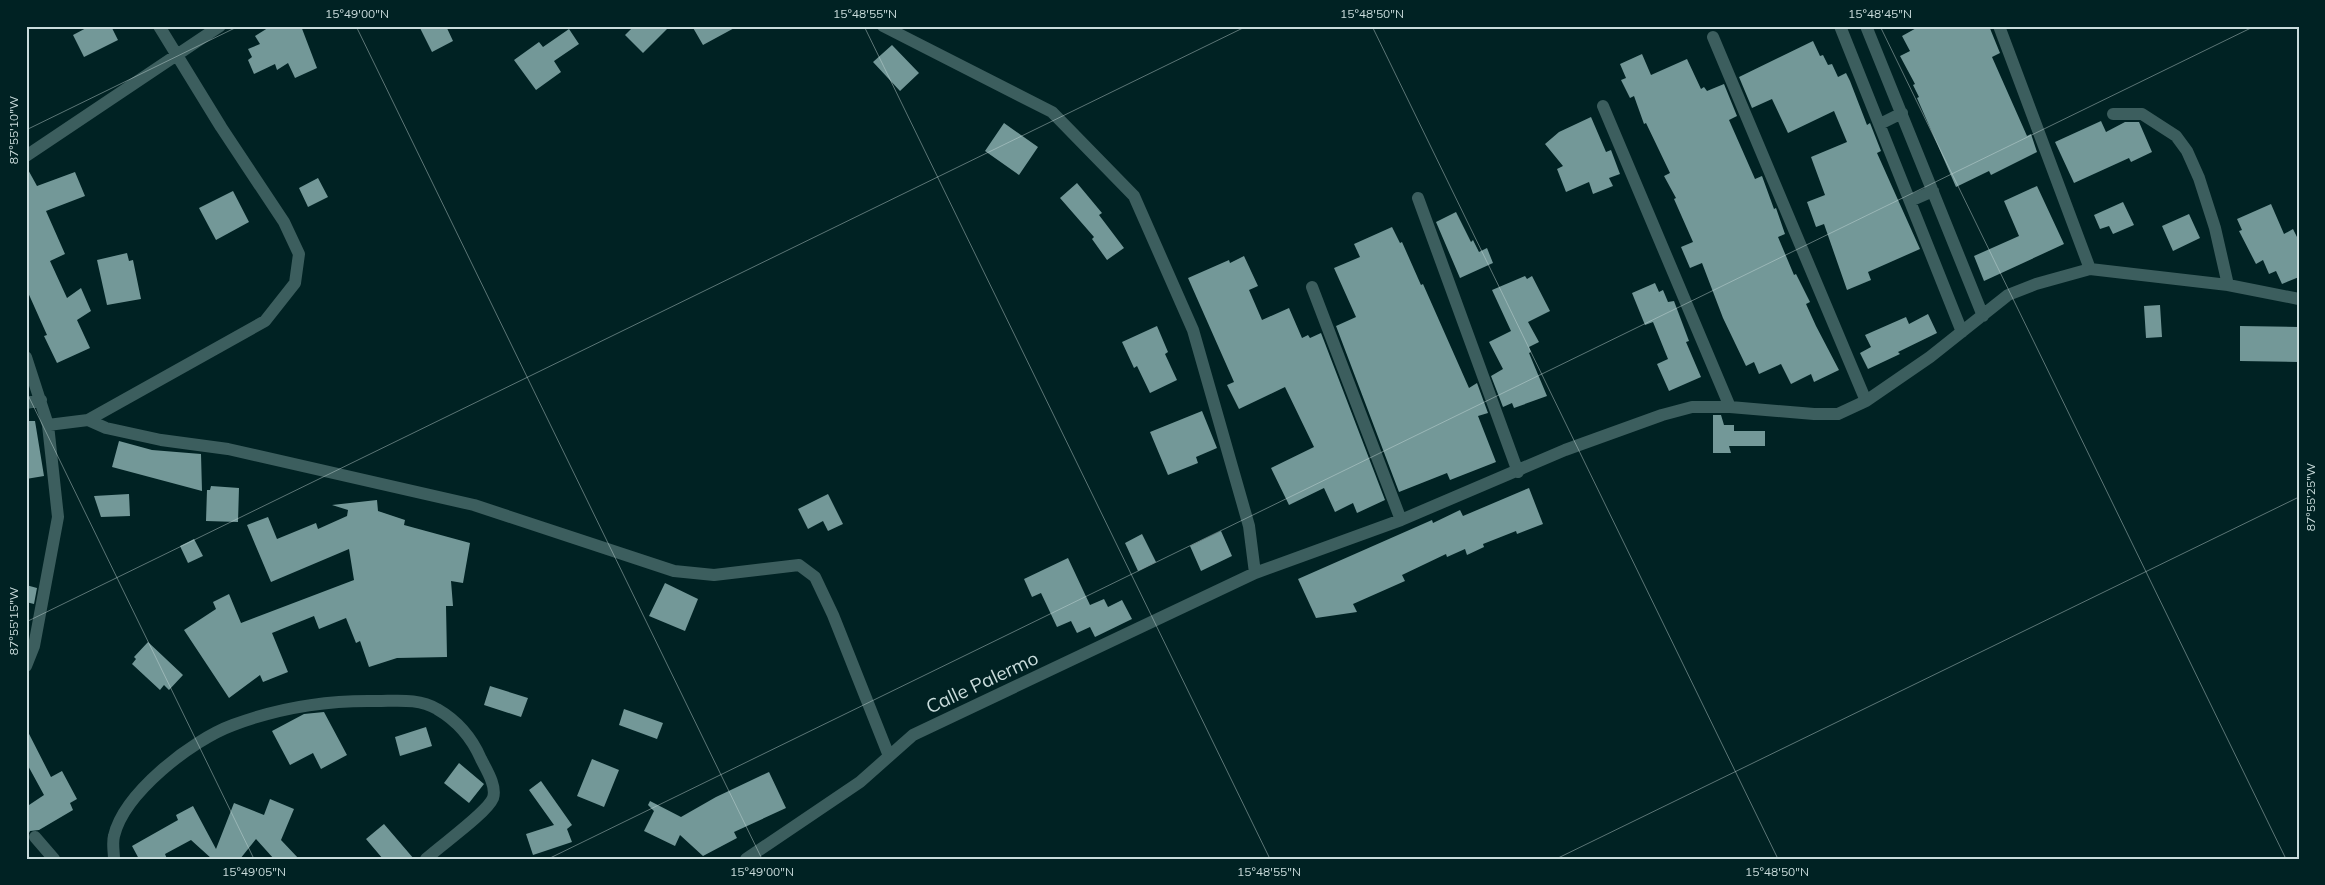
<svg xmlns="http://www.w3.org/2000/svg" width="2325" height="885" font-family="Mulish,sans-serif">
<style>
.building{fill:#739898}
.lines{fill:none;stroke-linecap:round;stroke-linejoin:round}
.minor{stroke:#3c5e5e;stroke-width:12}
.ticks{fill:none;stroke:#c9dcdc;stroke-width:1;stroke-opacity:0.45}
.labels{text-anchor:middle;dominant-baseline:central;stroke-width:5;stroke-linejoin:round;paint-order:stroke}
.street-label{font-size:19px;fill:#c9dcdc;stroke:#002223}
.neatline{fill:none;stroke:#c9dcdc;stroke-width:2}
.ticks-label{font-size:12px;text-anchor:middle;fill:#c9dcdc}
</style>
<rect width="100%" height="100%" fill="#002223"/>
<path class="building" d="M 90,26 L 111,26 L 118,40 L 84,57 L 73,35 Z
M 271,26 L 301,26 L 317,68 L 295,78 L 288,63 L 277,70 L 275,64 L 254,74 L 248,60 L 252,57 L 248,49 L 260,44 L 255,36 Z
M 419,26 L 446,26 L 453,41 L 432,52 Z
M 634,26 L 670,26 L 643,53 L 625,35 Z
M 692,26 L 738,26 L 703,45 Z
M 1920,26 L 1989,26 L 2000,53 L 1992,57 L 2027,136 L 2031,134 L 2037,152 L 1991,175 L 1989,171 L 1956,187 L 1917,98 L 1919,97 L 1913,85 L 1915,84 L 1900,56 L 1910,51 L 1902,36 Z
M 569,29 L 579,44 L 554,61 L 561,72 L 536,90 L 514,60 L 539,42 L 543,47 Z
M 1813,41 L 1820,56 L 1823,55 L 1828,65 L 1832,64 L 1838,77 L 1846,73 L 1850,81 L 1867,125 L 1870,123 L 1881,151 L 1877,153 L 1920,249 L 1868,272 L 1871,280 L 1847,290 L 1824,224 L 1816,227 L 1807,202 L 1825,195 L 1811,157 L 1847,142 L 1834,111 L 1788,133 L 1772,99 L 1752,108 L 1739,77 Z
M 892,45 L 919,73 L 900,91 L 873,62 Z
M 1642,54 L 1651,75 L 1687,59 L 1701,89 L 1704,87 L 1707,91 L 1724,84 L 1737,116 L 1729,120 L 1755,179 L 1762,176 L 1774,209 L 1776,208 L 1785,234 L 1778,237 L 1794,275 L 1796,274 L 1810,302 L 1806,304 L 1816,326 L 1839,370 L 1814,382 L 1811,374 L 1791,384 L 1781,364 L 1759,374 L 1754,362 L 1746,366 L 1723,318 L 1702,263 L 1690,268 L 1681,247 L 1693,242 L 1674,199 L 1676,198 L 1664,176 L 1670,173 L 1646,123 L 1644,124 L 1634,96 L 1630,98 L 1621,80 L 1626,78 L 1620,64 Z
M 1591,117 L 1606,152 L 1611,150 L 1620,174 L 1609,178 L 1613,186 L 1593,194 L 1589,182 L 1566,192 L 1557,169 L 1563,166 L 1545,144 L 1559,132 Z
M 2101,121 L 2106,132 L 2125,122 L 2139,122 L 2152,152 L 2131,162 L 2129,158 L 2074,183 L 2055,142 Z
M 1004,123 L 1038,147 L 1019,175 L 985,151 Z
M 26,166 L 37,186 L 75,172 L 85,196 L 46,211 L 65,254 L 50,261 L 67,298 L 81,288 L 91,311 L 77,320 L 90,348 L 57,363 L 44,336 L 47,335 L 26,288 Z
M 318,178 L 328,197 L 308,207 L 299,188 Z
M 1077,183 L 1102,213 L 1099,215 L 1124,248 L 1107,260 L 1092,239 L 1094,237 L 1060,198 Z
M 2037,186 L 2064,244 L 1984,281 L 1974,256 L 2019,236 L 2004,201 Z
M 233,191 L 249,222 L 216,240 L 199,208 Z
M 2123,202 L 2134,225 L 2113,234 L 2109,226 L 2100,229 L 2094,215 Z
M 2271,204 L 2284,234 L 2293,229 L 2299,241 L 2299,277 L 2282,284 L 2276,271 L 2269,274 L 2263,260 L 2256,264 L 2239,231 L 2242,230 L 2237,219 Z
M 1456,212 L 1471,242 L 1473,240 L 1479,252 L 1487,248 L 1493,263 L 1460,278 L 1436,222 Z
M 2189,214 L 2200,238 L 2173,251 L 2162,226 Z
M 1392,227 L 1400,243 L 1402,242 L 1421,285 L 1423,284 L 1469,388 L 1477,383 L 1488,413 L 1478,416 L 1496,462 L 1450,480 L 1447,473 L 1399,492 L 1336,326 L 1356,317 L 1334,268 L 1360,257 L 1354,244 Z
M 127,253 L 129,261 L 133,260 L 141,299 L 107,305 L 97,260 Z
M 1244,256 L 1258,286 L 1249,290 L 1262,320 L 1289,308 L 1302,338 L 1308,335 L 1310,338 L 1321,333 L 1385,500 L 1357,513 L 1353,503 L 1335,512 L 1324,488 L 1289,505 L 1271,468 L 1314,447 L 1285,387 L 1239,409 L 1227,385 L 1234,382 L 1188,278 L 1229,260 L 1230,263 Z
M 1525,276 L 1527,279 L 1532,276 L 1550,311 L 1528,322 L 1539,342 L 1529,347 L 1531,352 L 1529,353 L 1547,396 L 1514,408 L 1512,403 L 1503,407 L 1491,376 L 1503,369 L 1489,342 L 1511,331 L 1492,290 Z
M 1655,283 L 1659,292 L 1663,290 L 1668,302 L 1674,301 L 1689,341 L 1686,342 L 1701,377 L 1669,391 L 1657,364 L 1668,359 L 1653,322 L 1645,325 L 1632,293 Z
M 2160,305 L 2162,337 L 2146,338 L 2144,306 Z
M 1928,314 L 1937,333 L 1898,352 L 1900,354 L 1868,369 L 1860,353 L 1871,347 L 1865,335 L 1906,317 L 1909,324 Z
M 1157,326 L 1168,352 L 1165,354 L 1177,380 L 1150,393 L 1137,366 L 1134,368 L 1122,342 Z
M 2240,326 L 2299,327 L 2299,362 L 2240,361 Z
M 1202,411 L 1217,448 L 1196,457 L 1198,463 L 1168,475 L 1150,432 Z
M 1713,415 L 1721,415 L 1724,425 L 1734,425 L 1734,431 L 1765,431 L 1765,446 L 1729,446 L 1731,453 L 1713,453 Z
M 26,421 L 35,421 L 44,476 L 26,479 Z
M 119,441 L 152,450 L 201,454 L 202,491 L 112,467 Z
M 211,486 L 239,488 L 238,522 L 206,521 L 207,490 L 210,490 Z
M 1529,488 L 1543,524 L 1517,534 L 1516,531 L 1483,544 L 1484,547 L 1467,555 L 1465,549 L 1447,557 L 1446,554 L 1402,575 L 1405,581 L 1353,604 L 1357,612 L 1316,618 L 1298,579 L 1432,520 L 1433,523 L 1460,510 L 1463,516 Z
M 129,494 L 130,516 L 101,517 L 94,496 Z
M 828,494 L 843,524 L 828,531 L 823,521 L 808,529 L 798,509 Z
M 377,500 L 378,511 L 405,520 L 404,525 L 470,543 L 463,583 L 451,581 L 453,606 L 446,606 L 447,657 L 397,658 L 369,667 L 360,641 L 356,643 L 346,618 L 319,629 L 314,616 L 272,633 L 288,672 L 263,682 L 260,675 L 229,698 L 184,630 L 216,609 L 213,602 L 229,594 L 241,623 L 354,580 L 349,549 L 271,582 L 247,525 L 268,517 L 277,539 L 316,523 L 318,529 L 347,516 L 348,510 L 332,505 Z
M 1221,531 L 1232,556 L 1201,571 L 1190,546 Z
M 1142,534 L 1156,562 L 1138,571 L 1125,543 Z
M 194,539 L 203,556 L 188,563 L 180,546 Z
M 1068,558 L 1090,605 L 1104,599 L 1108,607 L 1122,600 L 1132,619 L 1095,637 L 1090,627 L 1077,633 L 1071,621 L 1057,627 L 1041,593 L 1032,597 L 1024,579 Z
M 665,583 L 698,599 L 685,631 L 649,616 Z
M 26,585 L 37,588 L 34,604 L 26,602 Z
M 148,642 L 183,675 L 169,690 L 164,685 L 160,690 L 132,664 L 136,659 L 134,657 Z
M 490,686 L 528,698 L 521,717 L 484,705 Z
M 624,709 L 663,723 L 657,739 L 619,725 Z
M 324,712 L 347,755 L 321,769 L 313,753 L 290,765 L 272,731 L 304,714 Z
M 426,727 L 432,746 L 400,756 L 395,737 Z
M 26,728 L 51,777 L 62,771 L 77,799 L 70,803 L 73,810 L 39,830 L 30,831 L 26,839 L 26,807 L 44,795 L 26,762 Z
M 592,759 L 619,770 L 604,807 L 577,796 Z
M 459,763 L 484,784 L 469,803 L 444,783 Z
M 769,772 L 786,808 L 734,832 L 737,838 L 703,856 L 680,835 L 675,846 L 644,831 L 654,811 L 648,805 L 650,801 L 681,817 L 716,797 Z
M 541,781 L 572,825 L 567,829 L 572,842 L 533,855 L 526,834 L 554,825 L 529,790 Z
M 270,799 L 294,809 L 281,840 L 299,859 L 274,859 L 256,839 L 240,859 L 212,859 L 191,840 L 165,854 L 167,859 L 139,859 L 132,846 L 178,820 L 176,815 L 193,806 L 216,849 L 234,803 L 264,815 Z
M 384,824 L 414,859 L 383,859 L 366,839 Z"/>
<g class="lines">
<path class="minor" d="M 883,26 L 1052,112 L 1134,196 L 1193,330 L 1249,526 L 1255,573
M 1840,26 L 1962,332
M 1866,26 L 1983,316
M 1999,26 L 2090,269
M 1713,37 L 1866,401
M 1603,106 L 1730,407
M 2113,114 L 2142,114 L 2176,136 L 2187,151 L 2199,178 L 2215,228 L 2228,285
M 1880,124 L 1902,113
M 26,156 L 220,26
M 1418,198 L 1518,472
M 1910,201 L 1933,191
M 1312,287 L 1401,520
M 26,357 L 48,425 L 58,517 L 34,646 L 26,666
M 26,403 L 41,400
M 88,420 L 106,428 L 161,440 L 228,449 L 474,505 L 674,571 L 714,575 L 799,565 L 815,577 L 833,615 L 889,756
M 48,425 L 88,420 L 265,321 L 295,283 L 299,254 L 284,222 L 221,127 L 159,26
M 35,837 L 54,859
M 114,859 C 114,852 112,843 114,836 C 124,793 192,740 233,725 C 278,708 329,700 377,701 C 397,701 419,698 437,709 C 456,720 472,738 481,759 C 486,769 497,786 493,798 C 487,813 441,845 426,859
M 746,859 L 860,782 L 913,735 L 1255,573 L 1401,520 L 1565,450 L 1662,415 L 1692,407 L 1730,407 L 1814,414 L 1838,414 L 1866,401 L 1930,357 L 2008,295 L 2036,284 L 2090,269 L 2228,285 L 2299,299"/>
</g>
<path class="ticks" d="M 356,26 L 762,859M 864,26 L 1270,859M 1372,26 L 1778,859M 1880,26 L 2286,859M 26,130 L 239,26M 26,391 L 254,859M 26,622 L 1247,26M 548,859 L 2255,26M 1556,859 L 2299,497"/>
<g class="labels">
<g class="street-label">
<text transform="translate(982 682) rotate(-25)">Calle Palermo</text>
</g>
</g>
<rect width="2325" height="885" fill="none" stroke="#002223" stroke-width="55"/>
<rect x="28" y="28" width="2270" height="830" class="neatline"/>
<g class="ticks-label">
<text x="357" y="18">15°49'00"N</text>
<text x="865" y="18">15°48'55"N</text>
<text x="1372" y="18">15°48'50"N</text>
<text x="1880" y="18">15°48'45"N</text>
<text transform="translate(14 130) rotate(-90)" y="4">87°55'10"W</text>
<text transform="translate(2311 497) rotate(-90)" y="4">87°55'25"W</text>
<text transform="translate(14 621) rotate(-90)" y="4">87°55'15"W</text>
<text x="254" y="876">15°49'05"N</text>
<text x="762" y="876">15°49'00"N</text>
<text x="1269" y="876">15°48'55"N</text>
<text x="1777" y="876">15°48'50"N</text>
</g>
</svg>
